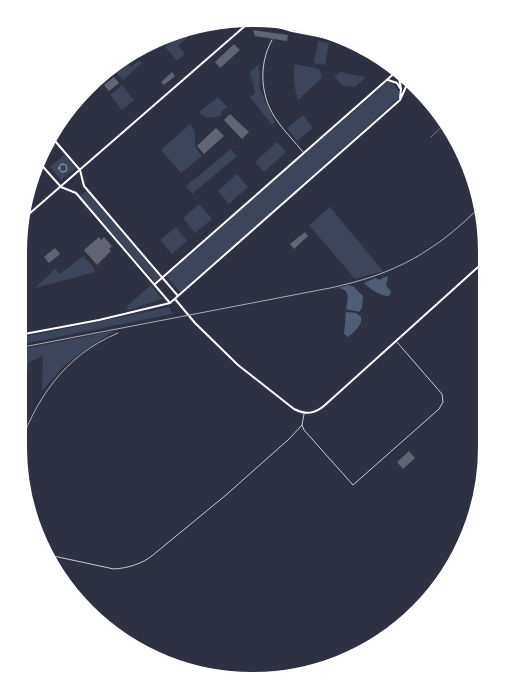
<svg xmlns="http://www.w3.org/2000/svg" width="505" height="699" font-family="'Roboto Condensed',sans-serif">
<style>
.green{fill:#3c4559}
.water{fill:#4f5d75}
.building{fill:#626471}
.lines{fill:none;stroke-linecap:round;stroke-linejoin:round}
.path{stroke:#fff;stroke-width:0.5}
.service{stroke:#caccd0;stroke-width:0.5}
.minor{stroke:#caccd0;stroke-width:1}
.secondary{stroke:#fff;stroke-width:2}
.rail{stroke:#abadb3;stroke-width:1}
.rim{fill:none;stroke:#fff;stroke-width:6}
</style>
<rect width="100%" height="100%" fill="#2d3142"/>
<path class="green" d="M 193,23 L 196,23 L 188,30 L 191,34 L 178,46 L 185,54 L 177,61 L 165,47 Z
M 318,41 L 329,43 L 325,65 L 314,63 Z
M 122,57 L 131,67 L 139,60 L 142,63 L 123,80 L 116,72 L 101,85 L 97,79 L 107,70 L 105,67 Z
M 259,64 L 260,89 L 275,122 L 272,125 L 250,97 L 255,93 L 250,72 Z
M 295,64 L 319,69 L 322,78 L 298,100 C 294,87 293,77 295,64 Z
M 340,72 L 366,77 L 355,87 L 344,86 L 334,77 Z
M 387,82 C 393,82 396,87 400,92 L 398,99 L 180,293 L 166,275 Z
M 122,85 L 134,100 L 122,110 L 110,95 Z
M 218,97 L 227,107 L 221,112 L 221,116 C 213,118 204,119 199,112 Z
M 303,115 L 313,128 L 297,141 L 287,128 Z
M 190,124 L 195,132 L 195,147 L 202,156 L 181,173 L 161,150 Z
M 277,142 L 286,152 L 264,172 L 255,162 Z
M 231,149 L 237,156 L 192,194 L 186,186 Z
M 64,155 L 76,168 L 61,180 L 50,167 Z
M 237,174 L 248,187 L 229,204 L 218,191 Z
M 86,191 L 160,277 L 155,282 L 80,196 Z
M 199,204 L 212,219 L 195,233 L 183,218 Z
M 330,207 L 383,271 L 355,279 L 309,225 Z
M 176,227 L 187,241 L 172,254 L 160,240 Z
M 83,256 L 93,266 L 95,272 L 35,288 L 55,269 L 60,274 Z
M 151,285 L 162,299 L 129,310 L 126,307 Z
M 170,307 L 172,314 L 18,345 L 18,338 Z
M 114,331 L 78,355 L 64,366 L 42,391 L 43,356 L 29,362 L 25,387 L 17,388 L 18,350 Z"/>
<path class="water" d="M 387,276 L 388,278 L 386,285 L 391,292 L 389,296 C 380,296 370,289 364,283 L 375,278 L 379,280 Z
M 349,285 L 354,287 L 363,296 L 362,308 L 359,312 L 346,309 L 348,297 L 346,291 L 340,288 L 334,289 Z
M 346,312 L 356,313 L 361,317 C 363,325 354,332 348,337 L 344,334 Z"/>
<path class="building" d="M 288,18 L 315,28 L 314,30 L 286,24 Z
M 253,30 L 288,35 L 287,41 L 255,36 Z
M 234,44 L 240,50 L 220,68 L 215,62 Z
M 172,72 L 175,76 L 164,85 L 161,82 Z
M 114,77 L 119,83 L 109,91 L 104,85 Z
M 230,114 L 249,132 L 242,139 L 224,120 Z
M 216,128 L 224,136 L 204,154 L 197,146 Z
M 47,137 L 55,146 L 41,159 L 39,157 Z
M 305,232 L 308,236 L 294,249 L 290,244 Z
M 99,237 L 101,240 L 104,237 L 112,246 L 109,249 L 111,251 L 97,265 L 84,250 Z
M 55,248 L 60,254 L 49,263 L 44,257 Z
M 409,451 L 415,458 L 403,469 L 397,462 Z"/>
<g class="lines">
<path class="path" d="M59 168a4 4 0 1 1 8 0a4 4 0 1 1-8 0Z"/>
<path class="service" d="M 431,137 L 448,121"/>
<path class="minor" d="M 272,40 C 258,65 260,98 278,122 C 285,132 295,142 303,152
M 304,414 L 302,425 L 304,430 L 353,485 L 439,409 L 443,402 L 442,394 L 396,341
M 44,554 L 114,569 C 128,568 142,564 153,555 L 226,495 L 289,439 L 302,425"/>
<path class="secondary" d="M 264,18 L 268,25 L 275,26 L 280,21 L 281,17
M 248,24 L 268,25
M 275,26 L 292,31 L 369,46
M 398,71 L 401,89 L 400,98
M 388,80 L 397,83 L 400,88
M 49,134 L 80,170 L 84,186 L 178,296
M 37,160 L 61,187 L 76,193 L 170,303
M 22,220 L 253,19
M 155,284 L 398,70
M 175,299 L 195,323 L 238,365 L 294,409 C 306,415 315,414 325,405 L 488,258
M 19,335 L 99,320 L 170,303 L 400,100 L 409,80"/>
<path class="rail" d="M 18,348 L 330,288 C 396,274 435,252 483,204
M 16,455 C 35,400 63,356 118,333"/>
</g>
<path d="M0 0H505V699H0ZM252 24H253A228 228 0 0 1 481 252V447A228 228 0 0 1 253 675H252A228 228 0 0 1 24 447V252A228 228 0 0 1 252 24Z" fill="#fff" fill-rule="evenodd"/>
<path class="rim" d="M252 24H253A228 228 0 0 1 481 252V447A228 228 0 0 1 253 675H252A228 228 0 0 1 24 447V252A228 228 0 0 1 252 24Z"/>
</svg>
